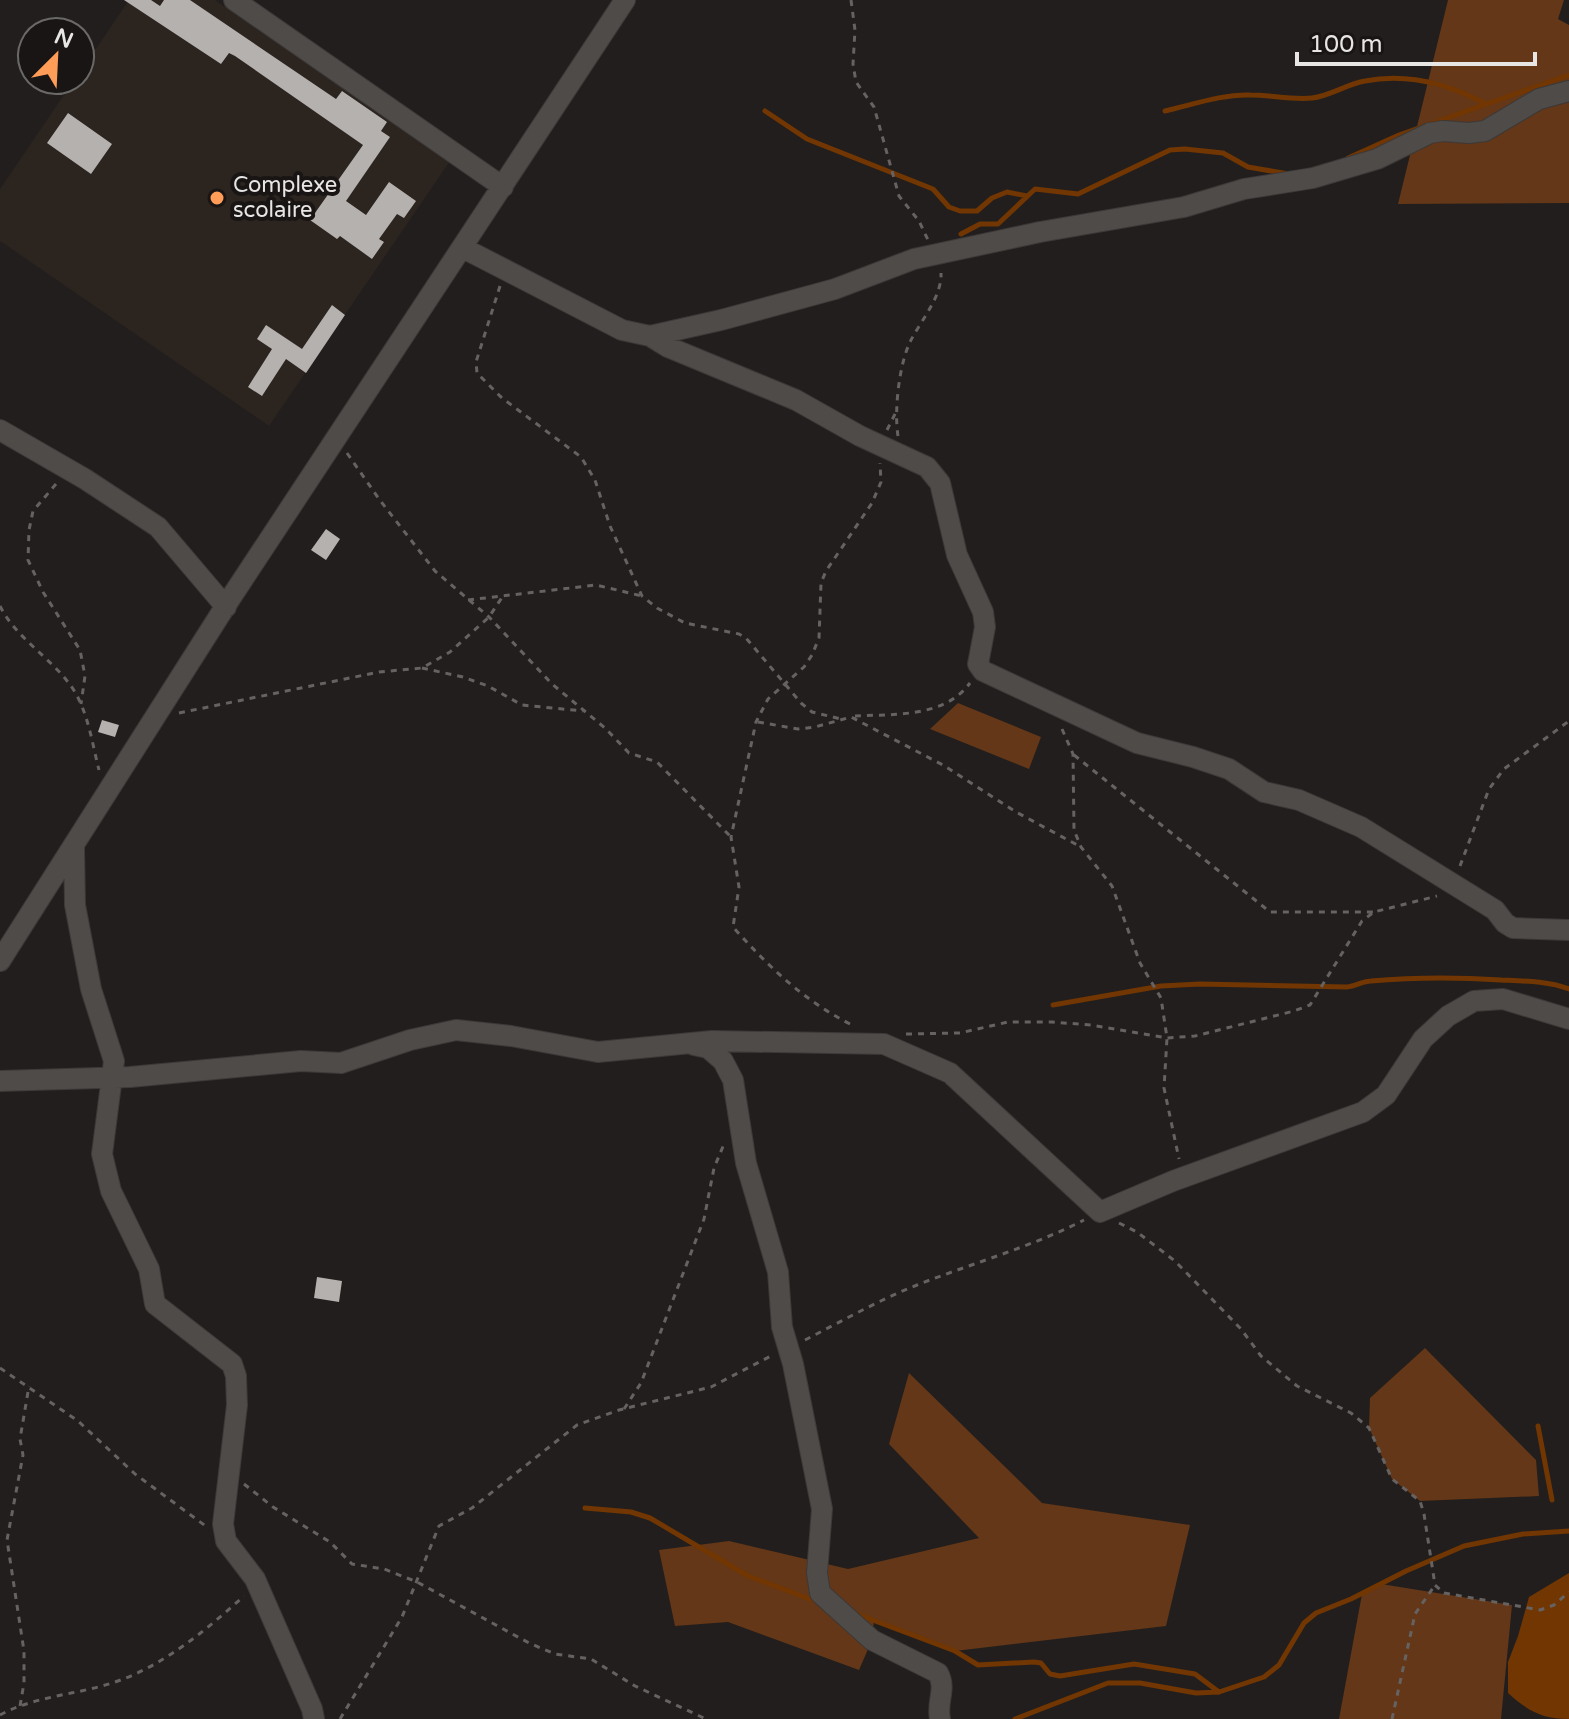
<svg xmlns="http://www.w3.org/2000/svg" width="1569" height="1719" font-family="'Varela Round',sans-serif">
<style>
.built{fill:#2c241f}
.green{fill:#633717}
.water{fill:#713602}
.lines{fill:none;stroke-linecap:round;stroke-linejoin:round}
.stream{stroke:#713602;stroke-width:5}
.building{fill:#b5b1af}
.minor-casing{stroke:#3c3938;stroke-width:22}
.path{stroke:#656261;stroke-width:3;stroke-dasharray:6 6;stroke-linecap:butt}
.minor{stroke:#4e4b49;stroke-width:20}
.poi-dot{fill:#fe9c58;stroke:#181514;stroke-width:3}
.labels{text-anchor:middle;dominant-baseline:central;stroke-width:8;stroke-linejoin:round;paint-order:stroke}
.poi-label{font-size:22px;fill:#e8e6e5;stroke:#181514;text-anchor:start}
</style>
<rect width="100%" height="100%" fill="#211e1d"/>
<path class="built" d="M 129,0 L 215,0 L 450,161 L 269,426 L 0,241 L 0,189 L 74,80 L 80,80 L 80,72 Z"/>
<path class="green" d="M 1448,0 L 1564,0 L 1558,19 L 1569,25 L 1569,203 L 1398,204 Z
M 958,703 L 1041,737 L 1029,769 L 930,729 Z
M 1425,1348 L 1536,1460 L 1539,1496 L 1420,1501 L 1392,1479 L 1369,1428 L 1370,1398 Z
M 909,1373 L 1042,1503 L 1190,1525 L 1166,1626 L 955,1651 L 874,1619 L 872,1640 L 859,1670 L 728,1622 L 675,1626 L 659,1550 L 729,1541 L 848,1569 L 979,1538 L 889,1444 Z
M 1381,1584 L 1512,1605 L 1501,1719 L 1339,1719 L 1362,1594 Z"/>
<path class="water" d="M 1569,1573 L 1569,1719 C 1542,1719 1528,1711 1508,1693 L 1508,1662 L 1518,1636 L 1529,1597 Z"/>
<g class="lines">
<path class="stream" d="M 765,111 L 807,139 L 933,189 L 949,207 L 960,211 L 977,211 L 992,198 L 1007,192 L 1027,196
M 1165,111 C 1192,105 1222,94 1250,95 C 1272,95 1290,100 1312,98 C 1330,96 1347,84 1365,81 C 1406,73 1448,84 1484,103
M 1348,158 L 1399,135 L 1569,75
M 961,234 L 980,224 L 998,224 L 1035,189 L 1078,194 L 1170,150 L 1185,149 L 1223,153 L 1248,167 L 1289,174
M 1053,1005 L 1161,986 L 1200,984 L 1347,987 C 1356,986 1363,981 1371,981 C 1415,977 1457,977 1501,980 C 1524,981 1548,981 1569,989
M 1538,1426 L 1552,1500
M 585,1508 L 631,1512 L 650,1518 L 748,1576 L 818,1602
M 854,1613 L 955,1651 L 978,1665 L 1034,1662 L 1041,1663 L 1050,1674 L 1060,1676 L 1134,1664 L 1195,1674 L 1219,1692
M 1015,1719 L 1108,1683 L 1140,1683 L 1196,1693 L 1219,1692 L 1264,1677 L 1279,1665 L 1304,1623 L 1316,1613 L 1351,1599 L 1406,1571 L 1464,1546 L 1523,1534 L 1569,1531"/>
</g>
<path class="building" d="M 124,0 L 151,0 L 160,6 L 164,0 L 190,0 L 336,99 L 342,91 L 387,122 L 381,131 L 390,137 L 346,201 L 366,215 L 389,182 L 416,201 L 404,218 L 397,214 L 379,239 L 384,242 L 372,259 L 340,236 L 337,239 L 310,220 L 363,145 L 235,56 L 229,53 L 221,64 Z
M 68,113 L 112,144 L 91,174 L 47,143 Z
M 332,305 L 345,315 L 306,373 L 286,359 L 262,396 L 248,387 L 272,349 L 257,339 L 266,325 L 302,349 Z
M 326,529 L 340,539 L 326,560 L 311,550 Z
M 102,720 L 119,725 L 115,737 L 98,732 Z
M 317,1277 L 342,1281 L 339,1302 L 314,1298 Z"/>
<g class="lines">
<g class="minor-casing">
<path id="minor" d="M 234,0 L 503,187
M 463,248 L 622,330 L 650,336 L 721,320 L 835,289 L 914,259 L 1040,232 L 1184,207 L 1244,189 L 1313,178 L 1377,159 L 1430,133 L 1443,131 L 1469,133 L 1485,131 L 1539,99 L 1569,91
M 650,336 L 668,347 L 796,400 L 860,436 L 927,467 L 940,483 L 957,555 L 983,612 L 985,627 L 978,664 L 983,671 L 1137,743 L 1193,757 L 1229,769 L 1264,792 L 1299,800 L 1361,827 L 1495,910 L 1505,923 L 1513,928 L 1569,930
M 0,430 L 85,479 L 158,527 L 226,607
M 74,848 L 75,905 L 91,989 L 114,1061 L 102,1154 L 111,1191 L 149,1269 L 155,1304 L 232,1364 L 236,1376 L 237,1405 L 223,1524 L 226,1541 L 255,1579 L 312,1709 L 314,1719
M 0,961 L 230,599 L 625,0
M 694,1045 L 708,1048 L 723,1061 L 733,1080 L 746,1163 L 778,1272 L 782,1327 L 793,1364 L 822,1509 L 817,1573 L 820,1593 L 872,1640 L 938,1673 C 947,1689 936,1702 940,1719
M 0,1081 L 130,1077 L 301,1061 L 341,1063 L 410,1040 L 456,1030 L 511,1036 L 598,1052 L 712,1041 L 884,1044 L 950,1073 L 1100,1212 L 1173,1181 L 1363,1112 L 1386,1095 L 1423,1039 L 1448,1016 L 1474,1001 L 1503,999 L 1569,1019"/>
</g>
<path class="path" d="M 851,0 L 855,30 L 853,64 L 856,82 L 874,107 L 899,196 L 919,221 L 928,240
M 500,286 L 476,362 L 477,373 L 502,398 L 581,457 L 595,480 L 610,526 L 642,596 L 657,608 L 685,623 L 739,634 L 746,638 L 801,703 L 812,712 L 841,719
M 887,430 L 896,412
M 898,436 C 894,411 899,365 910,342 C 921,320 942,297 941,273
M 347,453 L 379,499 L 435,571 L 489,617 L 552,684 L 605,728 L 629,753 L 657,762 L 731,837
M 56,484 L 33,511 L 29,530 L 28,560 L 43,592 L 80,650 L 85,676 L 81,704
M 468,600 L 596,585 L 642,596
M 0,606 C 15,637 50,657 71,686 C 88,710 92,743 99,770
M 422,668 L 463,677 L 488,686 L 522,705 L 583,711
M 179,713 L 379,672 L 422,668 L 450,652 L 489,617 L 503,596
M 855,716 C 894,714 944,718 970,683
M 758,722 L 798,729 L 815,727 L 851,717 L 943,765 L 1016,812 L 1081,847
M 1062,729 L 1073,754 L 1074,830 L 1081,847 L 1112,886 L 1140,963 L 1161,998 L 1167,1038 L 1164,1088 L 1179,1159
M 1074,755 L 1270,912 L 1374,912
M 1460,866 L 1489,789 L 1504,769 L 1569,721
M 850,1024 C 803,1000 768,966 733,927 L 739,887 L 731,837 L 756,722 L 768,699 L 804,667 L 812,655 L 819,638 L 821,583 L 826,571 L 872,503 L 881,482 L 880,463
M 906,1034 L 960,1033 L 1008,1022 L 1052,1022 L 1091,1025 L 1167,1038 L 1195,1036 L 1294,1011 L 1310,1005 L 1362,921 L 1374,912 L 1437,896
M 1119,1223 L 1137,1232 L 1175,1261 L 1241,1329 L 1261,1356 L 1297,1386 L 1351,1413 L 1369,1428 L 1392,1479 L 1420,1501 L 1424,1514 L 1435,1585 L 1444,1593 L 1540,1610 L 1554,1605 L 1569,1592
M 805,1340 C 842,1321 879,1300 917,1285 C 973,1263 1031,1247 1084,1220
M 0,1368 L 78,1421 L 135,1474 L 207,1527
M 624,1409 L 641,1383 L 704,1219 L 714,1168 L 724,1144
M 244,1484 L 273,1507 L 330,1542 L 352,1564 L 384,1569 L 417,1582 L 529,1643 L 555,1654 L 591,1659 L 635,1686 L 706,1719
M 20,1706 L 24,1683 L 24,1651 L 7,1540 L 23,1455 L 20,1439 L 29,1386
M 0,1715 C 35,1696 75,1695 112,1683 C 162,1667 205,1631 244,1596
M 340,1719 L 402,1617 L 439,1526 L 472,1508 L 577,1425 L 619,1410 L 711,1387 L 773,1355
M 1392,1719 L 1415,1614 L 1435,1585"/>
<use href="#minor" class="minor"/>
</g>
<circle class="poi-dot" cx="217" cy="198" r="8"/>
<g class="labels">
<g class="poi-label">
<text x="233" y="185">Complexe<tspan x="233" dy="25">scolaire</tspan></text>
</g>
</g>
<g transform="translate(56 56) rotate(24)"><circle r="38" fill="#181514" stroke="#6b6968" stroke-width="2"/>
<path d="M0-6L14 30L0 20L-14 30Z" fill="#fe9c58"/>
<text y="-12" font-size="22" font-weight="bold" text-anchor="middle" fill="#e8e6e5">N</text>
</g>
<path d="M1297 52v12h238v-12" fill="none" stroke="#e8e6e5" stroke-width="4"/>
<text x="1309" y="52" font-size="24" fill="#e8e6e5" stroke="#181514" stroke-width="6" paint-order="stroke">100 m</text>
</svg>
